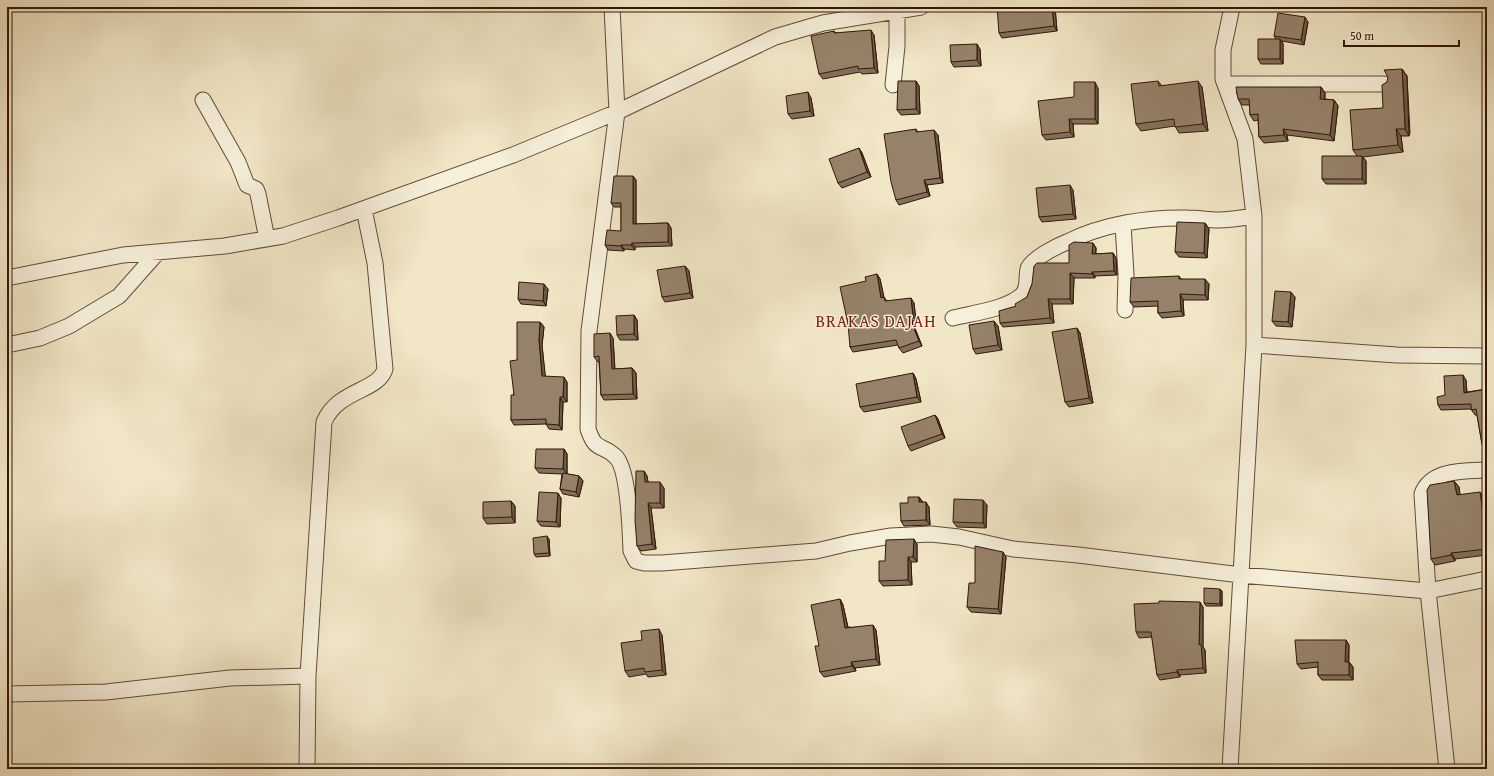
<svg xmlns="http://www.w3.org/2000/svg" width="1494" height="776" font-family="'Gentium Book Plus',serif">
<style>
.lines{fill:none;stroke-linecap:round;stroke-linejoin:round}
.minor-casing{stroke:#624a37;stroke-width:17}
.minor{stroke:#f6efda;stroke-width:15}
.wall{fill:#81705b;stroke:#331607}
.shaded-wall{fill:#695b4a;stroke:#331607}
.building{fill:#96826a;stroke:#331607}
.labels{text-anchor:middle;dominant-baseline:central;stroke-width:3;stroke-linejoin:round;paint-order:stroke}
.quarter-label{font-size:17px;letter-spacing:1px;fill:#7a1f14;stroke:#f6efda}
</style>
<rect width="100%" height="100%" fill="#f1e6c6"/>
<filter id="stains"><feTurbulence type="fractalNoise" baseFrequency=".005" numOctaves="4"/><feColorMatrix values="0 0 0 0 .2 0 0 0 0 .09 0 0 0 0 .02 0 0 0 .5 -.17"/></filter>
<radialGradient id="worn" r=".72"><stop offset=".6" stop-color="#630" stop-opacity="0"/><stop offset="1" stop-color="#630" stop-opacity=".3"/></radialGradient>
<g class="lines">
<g class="minor-casing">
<path id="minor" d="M 612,7 L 617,112 L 589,331 L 588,429 C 596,453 601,443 615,456 C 629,468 630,531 631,551 L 636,561 L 644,563 L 662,563 L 816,551 L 850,543 L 891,536 L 931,534 L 959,537 L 1013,549 L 1078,555 L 1241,575 L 1428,591 L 1487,579
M 1225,84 L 1384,84
M 893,85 L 897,46 L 897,11
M 203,100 L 238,162 L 247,185 L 256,189 L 258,194 L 267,239
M 1123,224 L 1126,275 L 1125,310
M 7,278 L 123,255 L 225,246 L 283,236 L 338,218 L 513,155 L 617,112 L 775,37 L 823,23 L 921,7
M 953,318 C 973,313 1007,309 1022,295 C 1029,288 1026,278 1028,269 C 1031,259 1057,246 1067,242 C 1103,224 1148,217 1188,218 C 1198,218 1208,220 1218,220 C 1230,220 1242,218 1254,216
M 7,345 L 40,338 L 69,326 L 119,296 L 158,252
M 1254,345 L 1397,355 L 1487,356
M 8,694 L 106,692 L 230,678 L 308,676
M 307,769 L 308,676 L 324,422 C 338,389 378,392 385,369 L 375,263 L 364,209
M 1230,769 L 1254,345 L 1254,216 L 1245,139 L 1223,79 L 1223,50 L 1232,7
M 1447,769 L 1428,591 L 1422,494 C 1431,469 1465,471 1487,470"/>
</g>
<use href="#minor" class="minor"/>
</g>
<path class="wall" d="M 1055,7 L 1057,31 L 1002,38 L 999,33 Z
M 1308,22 L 1304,45 L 1282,41 L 1283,44 L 1283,64 L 1261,64 L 1258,59 L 1276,39 L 1274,36 Z
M 834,31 L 836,33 L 874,35 L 878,73 L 862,74 L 860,72 L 823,79 L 819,74 Z
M 980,49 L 981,66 L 954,67 L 951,62 Z
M 1402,69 L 1407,76 L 1410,133 L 1409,136 L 1401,136 L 1403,152 L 1363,157 L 1366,161 L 1366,184 L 1326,184 L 1322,179 L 1357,156 L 1353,150 L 1383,108 L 1387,82 Z
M 916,81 L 919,86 L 920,114 L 901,115 L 897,110 Z
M 1158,81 L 1162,86 L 1202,87 L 1208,131 L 1179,133 L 1175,126 L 1141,131 L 1136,124 Z
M 1321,87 L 1325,93 L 1325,99 L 1334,100 L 1338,106 L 1334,141 L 1287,135 L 1288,141 L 1264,143 L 1259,137 L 1258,120 L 1254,121 L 1250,115 L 1250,105 L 1242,105 L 1238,99 Z
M 1098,88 L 1098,124 L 1073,124 L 1074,137 L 1046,140 L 1042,135 L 1074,97 Z
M 811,98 L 814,116 L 792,119 L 788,114 Z
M 916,129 L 918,132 L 938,135 L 943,183 L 927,185 L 930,196 L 899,205 L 896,200 Z
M 859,148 L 862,153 L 871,177 L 842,188 L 838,183 Z
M 633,176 L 636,180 L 636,224 L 668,223 L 671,228 L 672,246 L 635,247 L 635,250 L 624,249 L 624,251 L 608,250 L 605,245 L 621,231 L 621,207 L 614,207 L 611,203 Z
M 1073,190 L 1076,219 L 1042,222 L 1039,217 Z
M 1205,223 L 1209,229 L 1207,258 L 1179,257 L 1175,252 Z
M 1093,243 L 1096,248 L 1096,254 L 1113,253 L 1116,258 L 1117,275 L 1095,276 L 1095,278 L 1074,278 L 1073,304 L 1052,304 L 1054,323 L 1003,327 L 1000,323 L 1016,306 L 1027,297 L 1032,284 L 1069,263 Z
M 685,266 L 689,271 L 693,298 L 665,302 L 662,297 Z
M 877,274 L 880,279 L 884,297 L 887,301 L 914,303 L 916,321 L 912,321 L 922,346 L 903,353 L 899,348 L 898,345 L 853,352 L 850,347 L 866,281 Z
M 1179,276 L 1181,279 L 1209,284 L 1208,300 L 1183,300 L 1184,316 L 1162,318 L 1158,313 L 1158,306 L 1134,307 L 1130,302 Z
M 548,289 L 546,306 L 521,304 L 518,299 Z
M 1295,297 L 1292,327 L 1276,326 L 1272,321 Z
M 634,315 L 637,320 L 638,340 L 620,340 L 617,335 Z
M 540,322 L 544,327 L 542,345 L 545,377 L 567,382 L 567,402 L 563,402 L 562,430 L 549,429 L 546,424 L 514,425 L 511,420 L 517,360 Z
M 998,326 L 1002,350 L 976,354 L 973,349 Z
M 1077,328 L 1080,333 L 1093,403 L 1069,407 L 1065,402 Z
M 613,338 L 615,369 L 632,368 L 636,373 L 637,399 L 604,400 L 601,395 L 599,362 L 598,362 L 594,357 Z
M 913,373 L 916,379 L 921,402 L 864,412 L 860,407 Z
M 1466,380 L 1467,392 L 1487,389 L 1487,448 L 1485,449 L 1482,444 L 1477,415 L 1475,415 L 1471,409 L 1441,410 L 1438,405 L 1445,395 Z
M 935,415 L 938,419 L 945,438 L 911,451 L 908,446 Z
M 564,449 L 567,454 L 567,474 L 579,476 L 583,481 L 579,497 L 563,494 L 560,489 L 562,474 L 539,473 L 535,468 Z
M 644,471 L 647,476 L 648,482 L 664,488 L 664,508 L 651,508 L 656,549 L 641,551 L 637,546 Z
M 1454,481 L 1459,487 L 1460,495 L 1484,498 L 1486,514 L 1487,514 L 1487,555 L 1455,559 L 1455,561 L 1435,565 L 1431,559 Z
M 919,497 L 923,502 L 929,507 L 930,525 L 904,526 L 901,521 L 908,503 Z
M 561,498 L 560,527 L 541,526 L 537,521 Z
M 511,501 L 515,506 L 515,523 L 487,524 L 483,518 Z
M 987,505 L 986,528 L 957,527 L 953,522 Z
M 549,539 L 550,556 L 536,557 L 534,554 Z
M 917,544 L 917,562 L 911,562 L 912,585 L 883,586 L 879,581 L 885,561 Z
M 1006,557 L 1001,614 L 971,612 L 967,607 L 975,583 Z
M 1222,591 L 1222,606 L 1206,606 L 1204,603 Z
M 840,599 L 843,605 L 848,627 L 876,630 L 880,665 L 855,668 L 856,671 L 824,677 L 820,672 L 819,646 Z
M 1203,607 L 1203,647 L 1205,650 L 1206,673 L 1180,675 L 1180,677 L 1160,680 L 1157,675 L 1152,637 L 1139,638 L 1136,632 Z
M 662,635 L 666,675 L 648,677 L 646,674 L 629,677 L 625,671 L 642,640 Z
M 1346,640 L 1349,645 L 1349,662 L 1353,667 L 1353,680 L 1322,680 L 1318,675 L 1318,667 L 1301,669 L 1297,664 Z"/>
<path class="shaded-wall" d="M 1052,7 L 1055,7 L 1057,31 L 1054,26 Z
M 1305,17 L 1308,22 L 1304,45 L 1301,40 Z
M 871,30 L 874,35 L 878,73 L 874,68 Z
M 1280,39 L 1283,44 L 1283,64 L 1280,59 Z
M 977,44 L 980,49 L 981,66 L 977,60 Z
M 1402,69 L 1407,76 L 1409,136 L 1405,129 Z
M 916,81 L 919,86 L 920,114 L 916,109 Z
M 1198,81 L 1202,87 L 1208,131 L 1203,124 Z
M 1095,82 L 1098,88 L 1098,124 L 1095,119 Z
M 1321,87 L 1325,93 L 1324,105 L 1320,99 Z
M 808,92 L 811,98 L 814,116 L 810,111 Z
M 1334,100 L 1338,106 L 1334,141 L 1330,135 Z
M 1069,119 L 1073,124 L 1074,137 L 1070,132 Z
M 1283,129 L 1287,135 L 1288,141 L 1284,135 Z
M 1396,129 L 1401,136 L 1403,152 L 1398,145 Z
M 934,130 L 938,135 L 943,183 L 940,178 Z
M 859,148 L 862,153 L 871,177 L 867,172 Z
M 1362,156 L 1366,161 L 1366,184 L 1362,179 Z
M 633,176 L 636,180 L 636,229 L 633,224 Z
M 924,180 L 927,185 L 930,196 L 927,192 Z
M 1070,185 L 1073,190 L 1076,219 L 1073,214 Z
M 668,223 L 671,228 L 672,246 L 668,242 Z
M 1205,223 L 1209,229 L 1207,258 L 1204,253 Z
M 632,243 L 635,247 L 635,250 L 631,245 Z
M 1093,243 L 1096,248 L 1095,259 L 1092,254 Z
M 621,245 L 624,249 L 624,251 L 621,246 Z
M 1113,253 L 1116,258 L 1117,275 L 1114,271 Z
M 685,266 L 689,271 L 693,298 L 690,293 Z
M 1092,272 L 1095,276 L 1095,278 L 1092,274 Z
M 1070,273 L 1074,278 L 1073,304 L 1070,299 Z
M 877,274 L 880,279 L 885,303 L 881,298 Z
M 1205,279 L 1209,284 L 1208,300 L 1205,295 Z
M 544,284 L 548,289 L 546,306 L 543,301 Z
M 1291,292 L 1295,297 L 1292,327 L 1288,322 Z
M 1180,294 L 1183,300 L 1184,316 L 1181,311 Z
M 911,298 L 914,303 L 916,321 L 913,316 Z
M 1048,299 L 1052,304 L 1054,323 L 1050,318 Z
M 634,315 L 637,320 L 638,340 L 634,334 Z
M 909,316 L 912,321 L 922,346 L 919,341 Z
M 994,321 L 998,326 L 1002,350 L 998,345 Z
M 540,322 L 544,327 L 542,345 L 546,382 L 542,376 L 539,340 Z
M 1077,328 L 1080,333 L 1093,403 L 1089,398 Z
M 610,333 L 613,338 L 615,374 L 612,369 Z
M 632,368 L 636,373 L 637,399 L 633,394 Z
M 913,373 L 916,379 L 921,402 L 917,397 Z
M 1463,375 L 1466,380 L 1467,398 L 1464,393 Z
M 564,377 L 567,382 L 567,402 L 563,397 Z
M 560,397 L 563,402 L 562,430 L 559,425 Z
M 935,415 L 938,419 L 945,438 L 942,434 Z
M 564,449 L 567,454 L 567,474 L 563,469 Z
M 644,471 L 647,476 L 649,488 L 645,482 Z
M 579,476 L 583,481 L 579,497 L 576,492 Z
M 1454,481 L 1459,487 L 1461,501 L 1457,495 Z
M 660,482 L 664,488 L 664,508 L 660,503 Z
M 1480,492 L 1484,498 L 1487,520 L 1483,514 Z
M 558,493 L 561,498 L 560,527 L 556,522 Z
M 919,497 L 923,503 L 919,502 Z
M 983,500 L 987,505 L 986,528 L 983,523 Z
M 511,501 L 515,506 L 515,523 L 512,517 Z
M 926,502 L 929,507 L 930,525 L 926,520 Z
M 648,503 L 651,508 L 656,549 L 652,544 Z
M 547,536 L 549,539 L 550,556 L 549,553 Z
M 914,539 L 917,544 L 917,562 L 913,557 Z
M 1003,552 L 1006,557 L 1001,614 L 998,609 Z
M 1451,553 L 1455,559 L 1455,561 L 1451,555 Z
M 908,557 L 911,562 L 912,585 L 908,580 Z
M 1220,589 L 1222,591 L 1222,606 L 1220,604 Z
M 840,599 L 843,605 L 849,633 L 845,628 Z
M 1200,602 L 1203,607 L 1203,647 L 1205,650 L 1206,673 L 1203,668 L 1199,645 Z
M 873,625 L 876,630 L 880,665 L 876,659 Z
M 659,629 L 662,635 L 666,675 L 662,670 Z
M 1346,640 L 1349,645 L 1348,667 L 1345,662 Z
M 851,662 L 855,668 L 856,671 L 852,666 Z
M 1349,662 L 1353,667 L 1353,680 L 1349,675 Z
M 1177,670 L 1180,675 L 1180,677 L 1177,672 Z"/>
<path class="building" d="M 997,7 L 1052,7 L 1054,26 L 999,33 Z
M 1278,13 L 1305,17 L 1301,40 L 1274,36 Z
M 871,30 L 874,68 L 858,69 L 858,66 L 819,74 L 811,36 L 834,31 L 834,33 Z
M 1258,39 L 1280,39 L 1280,59 L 1258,59 Z
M 977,44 L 977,60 L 951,62 L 950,45 Z
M 1402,69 L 1405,126 L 1405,129 L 1396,129 L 1398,145 L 1353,150 L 1350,110 L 1383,108 L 1382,85 L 1387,82 L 1388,77 L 1384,70 Z
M 898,81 L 916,81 L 916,109 L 897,110 Z
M 1158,81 L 1159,86 L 1198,81 L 1203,124 L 1175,127 L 1174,119 L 1136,124 L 1131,84 Z
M 1074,82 L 1095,82 L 1095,119 L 1069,119 L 1070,132 L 1042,135 L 1038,101 L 1074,97 Z
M 1236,87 L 1321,87 L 1320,99 L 1334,100 L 1330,135 L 1283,129 L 1284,135 L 1259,137 L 1258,114 L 1250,115 L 1249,99 L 1238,99 Z
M 808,92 L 810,111 L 788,114 L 786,96 Z
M 916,129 L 916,132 L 934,130 L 940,178 L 924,180 L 927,192 L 896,200 L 891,182 L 884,134 Z
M 859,148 L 867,172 L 838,183 L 829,159 Z
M 1322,156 L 1362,156 L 1362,179 L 1322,179 Z
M 614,176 L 633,176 L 633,224 L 668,223 L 668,242 L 632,243 L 631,245 L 621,245 L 621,246 L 605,245 L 607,230 L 621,231 L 621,203 L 611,203 Z
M 1070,185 L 1073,214 L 1039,217 L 1036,188 Z
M 1177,222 L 1205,223 L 1204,253 L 1175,252 Z
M 1074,242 L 1093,243 L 1092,254 L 1113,253 L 1114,271 L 1092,272 L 1092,274 L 1070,273 L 1070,299 L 1048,299 L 1050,318 L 1000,323 L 999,311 L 1016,306 L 1015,304 L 1027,297 L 1032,284 L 1034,266 L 1037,263 L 1069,263 L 1069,245 Z
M 685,266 L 690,293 L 662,297 L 657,270 Z
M 877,274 L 881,298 L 884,297 L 885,301 L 911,298 L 913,316 L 909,316 L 919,341 L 899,348 L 896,340 L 850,347 L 848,324 L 840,287 L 866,281 L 865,277 Z
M 1179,276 L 1179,279 L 1205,279 L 1205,295 L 1180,294 L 1181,311 L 1158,313 L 1158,301 L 1130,302 L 1131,278 Z
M 519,282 L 544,284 L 543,301 L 518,299 Z
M 1275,291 L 1291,292 L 1288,322 L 1272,321 Z
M 634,315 L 634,334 L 617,335 L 616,316 Z
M 994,321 L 998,345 L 973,349 L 969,325 Z
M 517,322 L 540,322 L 539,340 L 542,376 L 564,377 L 563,397 L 560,397 L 559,425 L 546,424 L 546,419 L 511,420 L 511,395 L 514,395 L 510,361 L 517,360 Z
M 1077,328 L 1089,398 L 1065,402 L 1052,332 Z
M 610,333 L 612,369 L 632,368 L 633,394 L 601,395 L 599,356 L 594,357 L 594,334 Z
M 913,373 L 917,397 L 860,407 L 856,384 Z
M 1463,375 L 1464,393 L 1487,389 L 1487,443 L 1482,444 L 1476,409 L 1471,410 L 1471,404 L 1438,405 L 1437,397 L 1445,395 L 1444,376 Z
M 935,415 L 942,434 L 908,446 L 901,427 Z
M 536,449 L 564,449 L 563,469 L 535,468 Z
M 636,471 L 644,471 L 645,482 L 660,482 L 660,503 L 648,503 L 652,544 L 637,546 L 635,520 Z
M 563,473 L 579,476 L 576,492 L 560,489 Z
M 1454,481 L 1457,495 L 1480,492 L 1483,514 L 1487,514 L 1487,549 L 1451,553 L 1451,555 L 1431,559 L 1427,490 L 1430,485 Z
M 539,492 L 558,493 L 556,522 L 537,521 Z
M 908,497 L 919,497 L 919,502 L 926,502 L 926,520 L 901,521 L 900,503 L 908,503 Z
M 954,499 L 983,500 L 983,523 L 953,522 Z
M 511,501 L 512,517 L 483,518 L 483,502 Z
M 547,536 L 549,553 L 534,554 L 533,538 Z
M 914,539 L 913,557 L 908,557 L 908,580 L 879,581 L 879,561 L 885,561 L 886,540 Z
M 975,546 L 1003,552 L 998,609 L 967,607 L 969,583 L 975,583 Z
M 1204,588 L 1220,589 L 1220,604 L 1204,603 Z
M 840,599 L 845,628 L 873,625 L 876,659 L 851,662 L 852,666 L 820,672 L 815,646 L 819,646 L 811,605 Z
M 1159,601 L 1200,602 L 1199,645 L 1201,644 L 1203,668 L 1177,670 L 1177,672 L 1157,675 L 1151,632 L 1136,632 L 1134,604 L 1159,603 Z
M 659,629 L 662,670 L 645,672 L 644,668 L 625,671 L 621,643 L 642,640 L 641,631 Z
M 1295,640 L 1346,640 L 1345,662 L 1349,662 L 1349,675 L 1318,675 L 1318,662 L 1297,664 Z"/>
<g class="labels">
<g class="quarter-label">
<text x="876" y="320">BRAKAS DAJAH</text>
</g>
</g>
<rect width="1494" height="776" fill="none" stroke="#f1e6c6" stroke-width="24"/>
<rect x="8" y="8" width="1478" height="760" fill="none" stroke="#331607" stroke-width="2"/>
<rect x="12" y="12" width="1470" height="752" fill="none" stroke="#331607"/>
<path d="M1344 40v6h115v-6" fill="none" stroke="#331607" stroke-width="2"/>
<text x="1350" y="40" font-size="12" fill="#331607" stroke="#f6efda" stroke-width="3" paint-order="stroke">50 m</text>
<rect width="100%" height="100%" filter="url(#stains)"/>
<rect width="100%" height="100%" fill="url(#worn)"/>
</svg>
